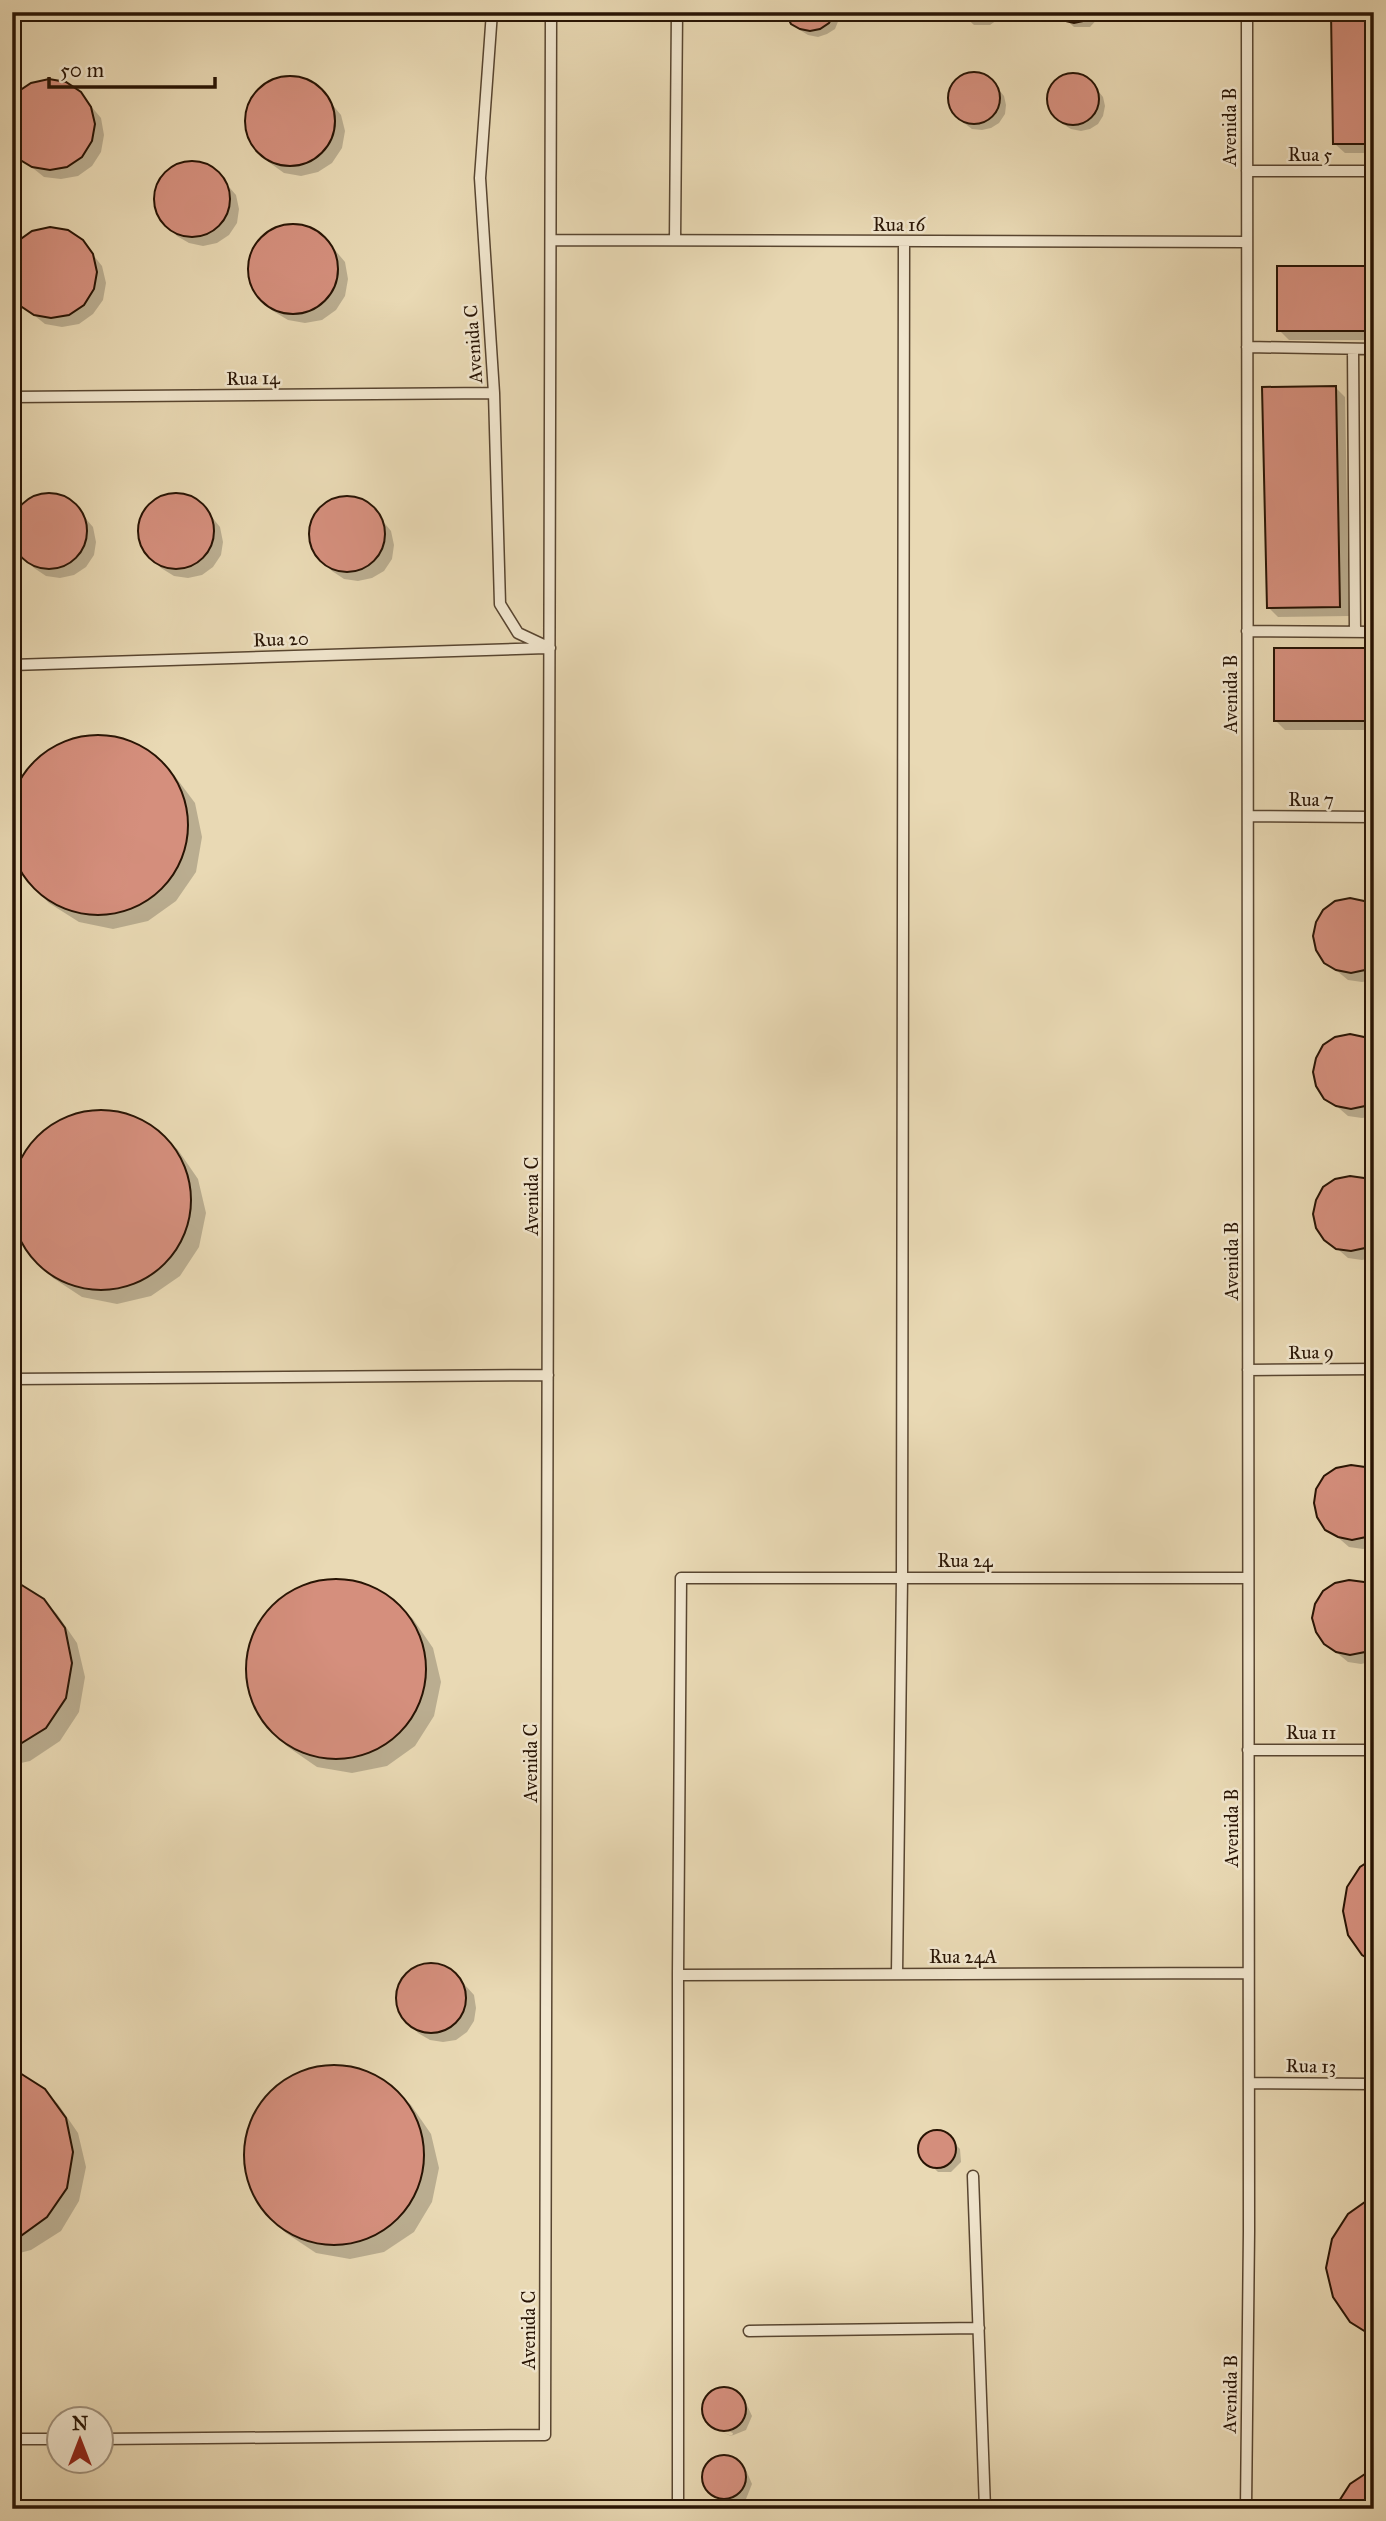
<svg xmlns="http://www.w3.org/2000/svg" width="1386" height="2521" font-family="'IM FELL Great Primer',serif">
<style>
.shadow{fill:#0003}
.building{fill:#d58f7d;stroke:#281404;stroke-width:2}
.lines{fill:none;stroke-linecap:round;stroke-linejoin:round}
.lane-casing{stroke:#584530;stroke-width:13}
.lane{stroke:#f1e6ce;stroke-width:10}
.labels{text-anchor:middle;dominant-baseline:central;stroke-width:5;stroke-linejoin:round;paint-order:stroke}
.street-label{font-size:19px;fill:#281404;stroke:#f1e6ce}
</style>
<rect width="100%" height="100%" fill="#e9d9b4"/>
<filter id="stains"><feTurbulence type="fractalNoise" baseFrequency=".00286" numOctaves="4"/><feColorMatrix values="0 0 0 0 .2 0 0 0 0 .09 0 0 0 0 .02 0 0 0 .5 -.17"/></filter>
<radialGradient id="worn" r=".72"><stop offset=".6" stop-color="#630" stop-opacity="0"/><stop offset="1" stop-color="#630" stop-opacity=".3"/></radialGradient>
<path class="shadow" d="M 786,12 L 842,12 L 835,29 L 827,34 L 818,37 L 808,35 L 800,30 Z
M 960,12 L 1001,12 L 997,20 L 990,25 L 974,25 Z
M 1058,12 L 1101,12 L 1101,15 L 1090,27 L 1074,27 Z
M 1374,12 L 1374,153 L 1345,153 L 1335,144 Z
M 974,73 L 983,75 L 991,80 L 1004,96 L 1006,105 L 1005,114 L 999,123 L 991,128 L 982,130 L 972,129 L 964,123 L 951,108 L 949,99 L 951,89 L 964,75 Z
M 1073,74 L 1082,76 L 1090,81 L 1103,97 L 1105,106 L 1103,116 L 1098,124 L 1090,129 L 1081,131 L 1071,129 L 1063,124 L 1050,109 L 1048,100 L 1050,90 L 1055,82 L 1063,76 Z
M 289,77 L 306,80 L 320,90 L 341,115 L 345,131 L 342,148 L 332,163 L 318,172 L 301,176 L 284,173 L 270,163 L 249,138 L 245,122 L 248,105 L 258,91 L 272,81 Z
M 80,93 L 101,118 L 104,135 L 101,152 L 92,166 L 78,176 L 61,179 L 44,177 L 19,157 Z
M 191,162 L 205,165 L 217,173 L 236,195 L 239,209 L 237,223 L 229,235 L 217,243 L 203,246 L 189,243 L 177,236 L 158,213 L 155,199 L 158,185 L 165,174 L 177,166 Z
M 293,225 L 309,228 L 324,237 L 345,262 L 348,279 L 345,296 L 336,310 L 322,320 L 305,323 L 288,320 L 273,311 L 253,286 L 249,269 L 252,252 L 261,238 L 276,228 Z
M 82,241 L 102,266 L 106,283 L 103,300 L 93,314 L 79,324 L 62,327 L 45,324 L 20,304 Z
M 1374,267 L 1374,340 L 1289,340 L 1279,330 Z
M 1335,387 L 1345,397 L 1349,616 L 1278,617 L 1268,607 Z
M 48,495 L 62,497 L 74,505 L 93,527 L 96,542 L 94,555 L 86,567 L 74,575 L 60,578 L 46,576 L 34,568 L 15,545 L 12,532 L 15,518 L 23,506 L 34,498 Z
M 176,495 L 190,497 L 202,505 L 220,527 L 223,542 L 221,555 L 213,567 L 202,575 L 188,578 L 174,576 L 161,568 L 143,545 L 140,532 L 142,518 L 150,506 L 162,498 Z
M 346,498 L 360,501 L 372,508 L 391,531 L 394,545 L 392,559 L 384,571 L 372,578 L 358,581 L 344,579 L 332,571 L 313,549 L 310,535 L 313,521 L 320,509 L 332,501 Z
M 1374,650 L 1374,730 L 1285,730 L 1275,720 Z
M 96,735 L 131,742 L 160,761 L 174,775 L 195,803 L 202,837 L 196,872 L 176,901 L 148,921 L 113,929 L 79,922 L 49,903 L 35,889 L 15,860 L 12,848 L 14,792 L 33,762 L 62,743 Z
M 1374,909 L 1374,980 L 1362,982 L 1348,980 L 1326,962 Z
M 1374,1045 L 1374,1116 L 1362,1118 L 1348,1116 L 1326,1097 Z
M 100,1110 L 134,1116 L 164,1136 L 178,1150 L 198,1179 L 206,1213 L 199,1247 L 180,1276 L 151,1296 L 117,1304 L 82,1297 L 53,1278 L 39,1264 L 19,1236 L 12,1206 L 18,1167 L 37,1137 L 66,1118 Z
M 1374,1187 L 1374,1257 L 1362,1260 L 1348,1258 L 1326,1239 Z
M 1374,1475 L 1374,1547 L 1363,1549 L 1349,1547 L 1327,1528 Z
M 335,1580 L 369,1586 L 399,1605 L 413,1619 L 433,1648 L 441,1682 L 434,1716 L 415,1746 L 387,1766 L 352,1773 L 317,1767 L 288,1747 L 274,1733 L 254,1705 L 246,1671 L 253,1636 L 271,1607 L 301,1587 Z
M 12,1581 L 43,1600 L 57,1614 L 77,1643 L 85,1677 L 79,1712 L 60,1741 L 30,1761 L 12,1765 Z
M 1374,1591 L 1374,1661 L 1361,1664 L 1348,1662 L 1325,1643 Z
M 431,1964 L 444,1966 L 455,1974 L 474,1995 L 476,2008 L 474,2021 L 467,2032 L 456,2040 L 443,2042 L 430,2040 L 418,2033 L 400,2011 L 397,1998 L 400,1985 L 407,1974 L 418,1967 Z
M 333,2066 L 368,2072 L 397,2091 L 411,2105 L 431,2134 L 439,2168 L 432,2202 L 414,2232 L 384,2252 L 350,2259 L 316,2253 L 286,2233 L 272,2219 L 252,2191 L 244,2157 L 251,2122 L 270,2093 L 298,2073 Z
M 12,2070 L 44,2090 L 58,2104 L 78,2133 L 86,2167 L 79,2201 L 61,2231 L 31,2250 L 12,2255 Z
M 943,2132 L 960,2149 L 961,2162 L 951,2172 L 938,2172 L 921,2156 L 921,2142 L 930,2133 Z
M 1374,2198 L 1374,2340 L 1351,2320 Z
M 723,2389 L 738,2394 L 745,2401 L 752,2416 L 746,2430 L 731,2436 L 717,2430 L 732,2436 L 733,2433 L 712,2425 L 703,2409 L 709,2395 Z
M 724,2457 L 739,2463 L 746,2470 L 752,2484 L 746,2499 L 732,2505 L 717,2499 L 732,2504 L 733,2501 L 712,2494 L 704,2477 L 710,2463 Z"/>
<path class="building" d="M 785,12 L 835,12 L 829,23 L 820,29 L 810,31 L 800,29 L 791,24 Z
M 957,12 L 992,12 L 983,19 L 975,21 L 966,20 Z
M 1055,12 L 1093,12 L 1083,21 L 1074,23 L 1066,21 Z
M 1331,12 L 1374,12 L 1374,144 L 1333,144 Z
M948 98a26 26 0 1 1 52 0a26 26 0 1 1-52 0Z
M1047 99a26 26 0 1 1 52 0a26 26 0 1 1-52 0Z
M245 121a45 45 0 1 1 90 0a45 45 0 1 1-90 0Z
M 49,79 L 66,82 L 81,92 L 91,107 L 95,124 L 92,141 L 82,157 L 67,167 L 50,170 L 32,167 L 17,158 L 12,150 L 12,99 L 16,93 L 31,83 Z
M154 199a38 38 0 1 1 76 0a38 38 0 1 1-76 0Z
M248 269a45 45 0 1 1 90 0a45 45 0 1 1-90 0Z
M 50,227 L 68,230 L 83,240 L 93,254 L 97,272 L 94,289 L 84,305 L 69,315 L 51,318 L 34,315 L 19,305 L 12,296 L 12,249 L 18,241 L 32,231 Z
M 1277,266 L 1374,266 L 1374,331 L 1277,331 Z
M 1336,386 L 1340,607 L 1267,608 L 1262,387 Z
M138 531a38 38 0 1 1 76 0a38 38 0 1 1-76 0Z
M11 531a38 38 0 1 1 76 0a38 38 0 1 1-76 0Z
M309 534a38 38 0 1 1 76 0a38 38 0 1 1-76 0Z
M 1274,648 L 1374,648 L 1374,721 L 1274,721 Z
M8 825a90 90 0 1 1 180 0a90 90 0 1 1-180 0Z
M 1350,898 L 1364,901 L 1374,907 L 1374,964 L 1365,970 L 1351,973 L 1336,970 L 1324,963 L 1316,950 L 1313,936 L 1316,922 L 1323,910 L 1335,901 Z
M 1350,1034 L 1364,1037 L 1374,1043 L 1374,1100 L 1365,1106 L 1351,1109 L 1336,1106 L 1324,1099 L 1316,1086 L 1313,1072 L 1316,1058 L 1323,1045 L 1335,1037 Z
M11 1200a90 90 0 1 1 180 0a90 90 0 1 1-180 0Z
M 1350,1176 L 1364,1178 L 1374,1185 L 1374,1242 L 1365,1248 L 1351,1251 L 1336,1249 L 1324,1240 L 1316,1228 L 1313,1214 L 1316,1200 L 1323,1187 L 1335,1179 Z
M 1351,1465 L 1365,1467 L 1374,1473 L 1374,1532 L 1366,1537 L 1352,1540 L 1338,1537 L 1325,1530 L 1317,1517 L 1314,1503 L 1316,1489 L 1324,1476 L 1336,1468 Z
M246 1669a90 90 0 1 1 180 0a90 90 0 1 1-180 0Z
M 12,1579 L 44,1599 L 65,1628 L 72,1663 L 66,1698 L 46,1728 L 12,1749 Z
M 1349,1580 L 1364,1582 L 1374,1589 L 1374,1646 L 1365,1652 L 1350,1655 L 1336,1652 L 1324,1644 L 1316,1632 L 1312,1618 L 1315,1604 L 1323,1591 L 1335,1583 Z
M 1374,1858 L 1374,1962 L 1362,1955 L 1348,1935 L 1343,1911 L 1347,1887 L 1360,1867 Z
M396 1998a35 35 0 1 1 70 0a35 35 0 1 1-70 0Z
M244 2155a90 90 0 1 1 180 0a90 90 0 1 1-180 0Z
M 12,2068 L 45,2089 L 66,2118 L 73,2152 L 67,2188 L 47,2217 L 18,2238 L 12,2239 Z
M918 2149a19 19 0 1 1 38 0a19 19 0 1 1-38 0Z
M 1372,2197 L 1374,2197 L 1374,2337 L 1350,2322 L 1333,2297 L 1326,2268 L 1332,2239 L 1348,2214 Z
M702 2409a22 22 0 1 1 44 0a22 22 0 1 1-44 0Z
M702 2477a22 22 0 1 1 44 0a22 22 0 1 1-44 0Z
M 1374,2468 L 1374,2509 L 1334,2509 L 1350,2484 Z"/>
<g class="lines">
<g class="lane-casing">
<path id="lane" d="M 492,12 L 480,178 L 494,393 L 500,604 L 518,633 L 550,648
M 1247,171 L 1374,171
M 551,240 L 1247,242
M 675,240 L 677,12
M 1247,347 L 1374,349
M 1353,349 L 1355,631
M 12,397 L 494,393
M 1247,631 L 1374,632
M 12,665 L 546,648
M 1248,816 L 1374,817
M 1248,1370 L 1374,1369
M 12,1379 L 548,1375
M 1248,1750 L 1374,1750
M 897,1974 L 902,1578 L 904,241
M 678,1975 L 1248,1973
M 1249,2083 L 1374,2084
M 973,2176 L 985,2509
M 749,2331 L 979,2328
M 12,2439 L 60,2439
M 102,2439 L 545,2435 L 551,12
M 678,2509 L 678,1975 L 681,1578 L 1248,1578
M 1246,2509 L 1249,2231 L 1247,12"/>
</g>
<use href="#lane" class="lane"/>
</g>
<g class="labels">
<g class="street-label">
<text transform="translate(1229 127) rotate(-90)">Avenida B</text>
<text x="1310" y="154">Rua 5</text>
<text x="899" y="224">Rua 16</text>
<text transform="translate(473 344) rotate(-94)">Avenida C</text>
<text transform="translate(253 378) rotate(-1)">Rua 14</text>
<text transform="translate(281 639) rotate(-2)">Rua 20</text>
<text transform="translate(1230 694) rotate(-90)">Avenida B</text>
<text x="1311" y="799">Rua 7</text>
<text transform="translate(531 1196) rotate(-90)">Avenida C</text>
<text transform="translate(1231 1261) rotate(-90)">Avenida B</text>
<text transform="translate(1311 1352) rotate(-1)">Rua 9</text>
<text x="965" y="1560">Rua 24</text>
<text x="1311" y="1732">Rua 11</text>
<text transform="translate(530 1763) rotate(-90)">Avenida C</text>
<text transform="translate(1231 1828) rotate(-90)">Avenida B</text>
<text x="963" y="1956">Rua 24A</text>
<text transform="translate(1311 2066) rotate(1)">Rua 13</text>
<text transform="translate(528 2330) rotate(-90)">Avenida C</text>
<text transform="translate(1230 2394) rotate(-89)">Avenida B</text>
</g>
</g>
<rect width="1386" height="2521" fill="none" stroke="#e9d9b4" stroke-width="42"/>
<rect x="14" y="14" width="1358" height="2493" fill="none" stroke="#281404" stroke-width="3.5"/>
<rect x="21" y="21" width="1344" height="2479" fill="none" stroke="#281404" stroke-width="2"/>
<g transform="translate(80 2440)"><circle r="33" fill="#f1e6ce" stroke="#a1927d" stroke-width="2"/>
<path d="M0-5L12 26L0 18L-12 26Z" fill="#8f2418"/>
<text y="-10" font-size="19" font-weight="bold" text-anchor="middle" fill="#281404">N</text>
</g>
<path d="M49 77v10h166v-10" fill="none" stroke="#281404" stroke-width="3.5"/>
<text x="60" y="77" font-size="21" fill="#281404" stroke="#f1e6ce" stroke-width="5" paint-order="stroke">50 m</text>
<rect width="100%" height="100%" filter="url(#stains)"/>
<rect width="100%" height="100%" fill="url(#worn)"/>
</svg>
